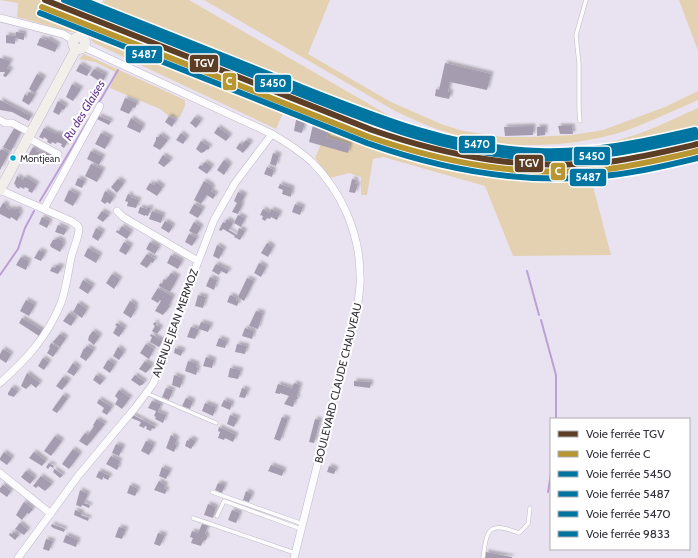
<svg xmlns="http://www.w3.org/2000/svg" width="698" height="558" font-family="Cabin,sans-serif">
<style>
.green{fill:#e3d1b2}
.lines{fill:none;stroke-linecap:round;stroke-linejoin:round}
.stream{stroke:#bba0d8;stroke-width:2}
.building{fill:#a59cb0;filter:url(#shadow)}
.lane-casing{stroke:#beb9c4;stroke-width:4.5}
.street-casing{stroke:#beb9c4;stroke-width:8}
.secondary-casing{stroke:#beb9c4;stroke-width:11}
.lane{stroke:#fcfbfd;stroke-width:3.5}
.street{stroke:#fcfbfd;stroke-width:7}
.secondary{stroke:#f2efeb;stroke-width:10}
.rail-1-casing{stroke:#fff;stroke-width:9}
.rail-2-casing{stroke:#fff;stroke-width:9}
.rail-3-casing{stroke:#fff;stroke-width:9}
.rail-4-casing{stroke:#fff;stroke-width:9}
.rail-5-casing{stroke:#fff;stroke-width:9}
.rail-6-casing{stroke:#fff;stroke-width:9}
.rail-1{stroke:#5c3e26;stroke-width:6}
.rail-2{stroke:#b89631;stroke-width:6}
.rail-3{stroke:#0075a1;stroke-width:6}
.rail-4{stroke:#0075a1;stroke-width:6}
.rail-5{stroke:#0075a1;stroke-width:6}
.rail-6{stroke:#0075a1;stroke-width:6}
.bus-dot{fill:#00a9ce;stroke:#fff;stroke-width:1.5}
.labels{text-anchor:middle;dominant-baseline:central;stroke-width:4;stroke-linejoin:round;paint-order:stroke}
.bus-label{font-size:10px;fill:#35313b;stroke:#fff;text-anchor:start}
.street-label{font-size:11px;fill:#35313b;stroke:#fff}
.water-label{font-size:12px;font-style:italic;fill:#663790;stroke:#fff}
.line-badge{stroke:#fff;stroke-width:1.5}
.badge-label{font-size:11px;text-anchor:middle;font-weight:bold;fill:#fff}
</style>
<defs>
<filter id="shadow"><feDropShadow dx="2.5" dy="-2.5" stdDeviation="1" flood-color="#0004"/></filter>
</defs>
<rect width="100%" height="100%" fill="#e9e3f1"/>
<path class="green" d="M 0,0 L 40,0 L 87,19 C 83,27 80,32 71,32 L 17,17 L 18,3 Z
M 105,0 L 189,0 L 388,115 C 464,152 539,162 622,139 C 648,132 673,119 698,108 L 698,137 C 672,143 647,150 621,154 C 553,164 479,160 414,138 C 385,128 357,116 329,105 C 318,101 306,96 295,92 L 292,102 C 323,114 355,129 388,139 C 448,159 517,173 582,168 C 621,164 660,156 698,147 L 698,150 L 589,171 L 611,255 L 513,256 L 485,186 L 383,157 L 373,159 L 367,195 L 361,195 L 361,177 L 349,173 L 330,178 L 315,158 L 327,130 L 283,113 L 276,129 L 94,43 L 91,40 L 91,32 Z
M 204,0 L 330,0 L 308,54 L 391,102 L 441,124 L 463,131 L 503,137 L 531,137 L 572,135 L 603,130 L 665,107 L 698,91 L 698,100 C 673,111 648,123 622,132 C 570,148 505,150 452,134 C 432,128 414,120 395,111 Z
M 679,0 L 698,0 L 698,51 Z
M 84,54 L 185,100 L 185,106 L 180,117 L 169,116 L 160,109 L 110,88 L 115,72 L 95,62 L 79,59 Z"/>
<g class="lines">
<path class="stream" d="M 98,104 L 118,70
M 40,201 L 89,119
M 527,271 L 539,315
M 0,275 L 18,249 L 25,228 L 34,211
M 541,320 L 556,375 L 556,419
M 548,492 L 551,474"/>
</g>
<path class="building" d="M 16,32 L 24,33 L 24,40 L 15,38 L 15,44 L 6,43 L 6,35 L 16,36 Z
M 40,38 L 47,40 L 47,38 L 58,45 L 55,52 L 37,45 Z
M 0,58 L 11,61 L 7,68 L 11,70 L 6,77 L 3,76 L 5,72 L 0,72 Z
M 445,63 L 491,74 L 487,90 L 450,82 L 448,92 L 451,92 L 449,99 L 435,96 L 436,89 L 439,90 Z
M 80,64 L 90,70 L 87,76 L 76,71 Z
M 94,69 L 106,75 L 102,83 L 90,75 Z
M 37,74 L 44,78 L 35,93 L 29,89 Z
M 72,84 L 81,89 L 73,101 L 66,97 Z
M 29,92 L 35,95 L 29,105 L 22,101 L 25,94 L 27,96 Z
M 125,98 L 137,103 L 135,108 L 133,107 L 129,114 L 120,110 Z
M 0,100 L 31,116 L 29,121 L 12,112 L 0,110 Z
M 58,101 L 66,106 L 64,110 L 62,109 L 59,115 L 53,112 Z
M 297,115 L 306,118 L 302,133 L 294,131 Z
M 99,116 L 111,121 L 109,125 L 97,119 Z
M 169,116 L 176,120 L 172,127 L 165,122 Z
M 195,117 L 201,121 L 196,128 L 190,123 Z
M 131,118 L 143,126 L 140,133 L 127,127 Z
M 313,125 L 329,130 L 327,137 L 350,144 L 348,153 L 309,142 Z
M 533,126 L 533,135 L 505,136 L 504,127 Z
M 558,126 L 572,126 L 573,134 L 560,134 Z
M 15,127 L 22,130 L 11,151 L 3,147 Z
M 218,127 L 230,136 L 226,141 L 214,133 Z
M 537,127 L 545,127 L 545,135 L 537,136 Z
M 44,128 L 56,134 L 57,133 L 69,139 L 64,148 L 61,146 L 62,144 L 57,142 L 56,144 L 52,142 L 51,144 L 47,142 L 48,140 L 44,137 L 43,139 L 39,137 Z
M 101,133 L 111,138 L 105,149 L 95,144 Z
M 181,133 L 187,138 L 183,144 L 176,140 Z
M 160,134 L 168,140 L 160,150 L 153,146 L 156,140 L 156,137 L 159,137 Z
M 246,140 L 251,143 L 243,153 L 236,148 L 240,143 L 242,145 Z
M 201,141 L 210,147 L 208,150 L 207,149 L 204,152 L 201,153 L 196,149 Z
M 33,147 L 37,149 L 36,151 L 41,153 L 42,152 L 45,154 L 46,152 L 50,154 L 49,156 L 51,157 L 48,164 L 42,161 L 41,163 L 28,156 Z
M 1,149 L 9,153 L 0,170 L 0,151 Z
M 91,151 L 103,157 L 99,165 L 87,159 Z
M 273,153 L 279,155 L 276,166 L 270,164 Z
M 163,155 L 171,160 L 164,167 L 158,163 Z
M 224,160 L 230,165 L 224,175 L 217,170 Z
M 205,162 L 212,167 L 207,174 L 198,168 L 200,165 L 202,166 Z
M 91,164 L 103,170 L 97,182 L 85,176 Z
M 267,167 L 274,170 L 272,177 L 264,174 Z
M 17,176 L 23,180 L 25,177 L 37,184 L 32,193 L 28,191 L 29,189 L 25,187 L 24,189 L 20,187 L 19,189 L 15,186 L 16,185 L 14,184 Z
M 78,178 L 85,181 L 82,188 L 75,185 Z
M 118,179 L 124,183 L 117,193 L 111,187 Z
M 352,179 L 356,180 L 355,184 L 358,184 L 355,193 L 349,192 Z
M 204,181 L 211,185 L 211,186 L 213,188 L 211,191 L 216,194 L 213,199 L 207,195 L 201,204 L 194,200 Z
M 156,182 L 163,187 L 157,196 L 146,189 L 150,183 L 154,185 Z
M 280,184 L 292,188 L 291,197 L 282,194 L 283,190 L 278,188 Z
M 69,190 L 79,195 L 73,206 L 64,201 Z
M 105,191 L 114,197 L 110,204 L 107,202 L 105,204 L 101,201 Z
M 238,192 L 245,195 L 241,204 L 242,205 L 238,214 L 232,212 L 237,203 L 234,201 Z
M 128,194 L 131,195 L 130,197 L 139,200 L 136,208 L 127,206 L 128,202 L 125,201 Z
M 3,203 L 7,205 L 6,207 L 10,210 L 11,208 L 15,210 L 16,208 L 20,210 L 19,212 L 21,213 L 17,221 L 11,217 L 10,219 L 0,214 L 0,208 Z
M 194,204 L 203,209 L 198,218 L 189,213 Z
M 295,204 L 303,207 L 300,215 L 292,212 Z
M 140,207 L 147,209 L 148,207 L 151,208 L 148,216 L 145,215 L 145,216 L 138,213 Z
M 263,209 L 270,213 L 271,209 L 280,213 L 277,220 L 271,217 L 270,219 L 267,218 L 265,221 L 262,219 L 263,216 L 260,215 Z
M 102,211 L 109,215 L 103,222 L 97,218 Z
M 152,211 L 163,215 L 161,223 L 149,219 Z
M 238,215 L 245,218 L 241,227 L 234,223 Z
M 42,217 L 50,221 L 47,228 L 39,224 Z
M 227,219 L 233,223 L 229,230 L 237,235 L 239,228 L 245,231 L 240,240 L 234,237 L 235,236 L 223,229 L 221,231 L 219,230 L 223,222 L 225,223 Z
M 165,221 L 173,226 L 169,233 L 161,228 Z
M 194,222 L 201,227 L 197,235 L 189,231 Z
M 58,225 L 67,229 L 64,235 L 55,232 Z
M 122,226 L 131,232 L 127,239 L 116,232 L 117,230 L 119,231 Z
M 96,228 L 103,232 L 98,241 L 92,237 Z
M 189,234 L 197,238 L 192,246 L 185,242 Z
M 57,238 L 63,241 L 62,243 L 64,244 L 60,252 L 51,247 L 50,245 L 53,240 L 56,240 Z
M 124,242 L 131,246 L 126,255 L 119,251 Z
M 150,242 L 159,247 L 155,254 L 146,249 Z
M 267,243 L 273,247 L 268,257 L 261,253 Z
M 217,245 L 224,249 L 219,259 L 213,256 Z
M 88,248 L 100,255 L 96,263 L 84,256 Z
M 39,250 L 45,253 L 41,261 L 34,258 Z
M 147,254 L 155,259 L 153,263 L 151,262 L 147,268 L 140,264 Z
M 171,255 L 182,261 L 178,269 L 167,263 Z
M 21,257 L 29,261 L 26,270 L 16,265 Z
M 259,263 L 266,267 L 261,277 L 254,273 Z
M 216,264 L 229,270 L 227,274 L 221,271 L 219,275 L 212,271 Z
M 57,265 L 62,267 L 58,274 L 50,271 L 52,267 L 55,268 Z
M 171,273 L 178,277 L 170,292 L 159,286 L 160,283 L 162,284 L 164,279 L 166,280 Z
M 112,274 L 120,279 L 114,289 L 106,283 Z
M 210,277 L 217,280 L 214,290 L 206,286 Z
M 247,278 L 254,281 L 244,301 L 238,297 Z
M 83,280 L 93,286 L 88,294 L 79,288 Z
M 158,288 L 173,297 L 169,305 L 170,306 L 163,315 L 155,311 L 161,301 L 160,300 L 158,303 L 151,299 Z
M 198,295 L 206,297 L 203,308 L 195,306 Z
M 230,295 L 237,298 L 236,300 L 239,301 L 237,306 L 227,302 Z
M 26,300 L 35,305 L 29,316 L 20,311 Z
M 130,301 L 136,305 L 135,308 L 136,309 L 131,318 L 123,313 Z
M 78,303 L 87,309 L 82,318 L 73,312 Z
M 256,311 L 263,313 L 258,329 L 249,326 Z
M 69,313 L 76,318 L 71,326 L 63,321 Z
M 22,318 L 43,331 L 39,336 L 19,323 Z
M 155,322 L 157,323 L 156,325 L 161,328 L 157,334 L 152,331 L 155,326 L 153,324 Z
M 201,322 L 211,325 L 208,332 L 199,329 L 195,339 L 187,337 L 191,327 L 198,329 Z
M 117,323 L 125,328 L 119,337 L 113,333 L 117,326 L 115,325 Z
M 245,328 L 254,331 L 252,339 L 242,336 Z
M 93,331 L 100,336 L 94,345 L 88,340 L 89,336 Z
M 60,334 L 66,338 L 60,347 L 53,342 Z
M 151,334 L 163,341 L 159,347 L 150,342 L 152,337 L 150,336 Z
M 219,338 L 227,341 L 225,348 L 216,346 Z
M 51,343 L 59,348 L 53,357 L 47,353 L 50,348 L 49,347 Z
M 146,344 L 154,349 L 149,359 L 140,353 Z
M 237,344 L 247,346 L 245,354 L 235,352 Z
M 87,346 L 94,350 L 86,361 L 80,357 L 84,348 L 85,349 Z
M 118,347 L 124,352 L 119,360 L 113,356 Z
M 175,348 L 183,350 L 181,356 L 174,353 Z
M 3,349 L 11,354 L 6,363 L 0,359 L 0,354 Z
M 206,357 L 214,360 L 212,368 L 203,366 Z
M 43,358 L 49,362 L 44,370 L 38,366 Z
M 108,360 L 115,364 L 110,373 L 103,368 Z
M 145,361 L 152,366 L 146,373 L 139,369 Z
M 188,361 L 197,364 L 196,367 L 198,368 L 196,375 L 185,371 Z
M 73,363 L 79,368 L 74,376 L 67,372 Z
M 230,368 L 241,370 L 238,379 L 228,377 Z
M 27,373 L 40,383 L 36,388 L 31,384 L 26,389 L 21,386 Z
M 96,375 L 104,380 L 100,385 L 93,380 Z
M 135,375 L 145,382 L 142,385 L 141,385 L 140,386 L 131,380 Z
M 174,375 L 183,378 L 180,388 L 172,385 Z
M 63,377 L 69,381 L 62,390 L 56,386 Z
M 354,381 L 371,382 L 370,388 L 354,386 Z
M 294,383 L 300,385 L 297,396 L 298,399 L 295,400 L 293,407 L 284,404 L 289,396 L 280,393 L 280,394 L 275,393 L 278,384 L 292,388 Z
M 12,387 L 18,391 L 14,397 L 8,395 L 8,393 Z
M 166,388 L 173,390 L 169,400 L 162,397 Z
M 242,388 L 248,390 L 245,398 L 239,397 Z
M 119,390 L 130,398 L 122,409 L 115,404 L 118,399 L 115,396 Z
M 63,395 L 68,398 L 57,413 L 52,410 Z
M 186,398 L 193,401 L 190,409 L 182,406 Z
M 99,399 L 112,407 L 107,415 L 102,412 L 104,408 L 97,403 Z
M 224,400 L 232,403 L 230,410 L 221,406 Z
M 152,401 L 161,404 L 158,412 L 166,415 L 163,423 L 155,419 L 156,417 L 154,416 L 156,411 L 148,408 Z
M 205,403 L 216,407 L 213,416 L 202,411 Z
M 133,415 L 156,427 L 154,429 L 152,428 L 151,431 L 146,429 L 147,427 L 145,426 L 144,428 L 139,426 L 141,422 L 131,418 Z
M 230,415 L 238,418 L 234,427 L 227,424 Z
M 282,417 L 288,419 L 280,441 L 274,439 Z
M 97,419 L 105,424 L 87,446 L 79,441 L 85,433 L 88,435 L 94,426 L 93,425 Z
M 315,419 L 320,420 L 314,443 L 309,442 Z
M 219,427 L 236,435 L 233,442 L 225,438 L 224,440 L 218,438 L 220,432 L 218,431 Z
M 171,435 L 177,439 L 175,444 L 177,445 L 174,452 L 166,448 Z
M 55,436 L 62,441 L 51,456 L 44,451 Z
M 190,438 L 196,441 L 191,449 L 185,446 L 187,440 L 189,441 Z
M 146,441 L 154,445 L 149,455 L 141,451 Z
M 116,444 L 123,447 L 119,456 L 112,453 Z
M 73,449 L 80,454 L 69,469 L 62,464 Z
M 4,452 L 12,458 L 7,465 L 0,460 L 0,458 Z
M 34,452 L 46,461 L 42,466 L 29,458 Z
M 111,456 L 120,461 L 118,465 L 119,466 L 117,470 L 106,464 Z
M 49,463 L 54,466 L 53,468 L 63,475 L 60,478 L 53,472 L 54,470 L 53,468 L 50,466 L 48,469 L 46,467 Z
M 271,465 L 284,470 L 282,476 L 268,471 Z
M 329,466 L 336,469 L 334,474 L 327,472 Z
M 162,467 L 170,471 L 166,479 L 159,476 Z
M 26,471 L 35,478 L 30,484 L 21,477 Z
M 99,471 L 110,476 L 108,480 L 104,478 L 104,476 L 102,480 L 96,477 Z
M 41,476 L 52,484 L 45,491 L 38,486 L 36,488 L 33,486 Z
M 159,481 L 166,485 L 164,488 L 167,490 L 165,494 L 154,490 Z
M 218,483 L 225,485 L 222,493 L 215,490 Z
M 3,485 L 11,491 L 7,497 L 0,492 L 0,488 Z
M 130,485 L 138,489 L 135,496 L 127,493 Z
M 80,490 L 88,494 L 84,503 L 90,505 L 89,508 L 82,505 L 81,507 L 76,505 Z
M 246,491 L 252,494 L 249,502 L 243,500 Z
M 24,502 L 33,509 L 29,514 L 27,513 L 22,520 L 16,515 Z
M 208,504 L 216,507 L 213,518 L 204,515 Z
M 75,510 L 82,513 L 81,515 L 89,518 L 88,521 L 74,515 Z
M 232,510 L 240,513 L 236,523 L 228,520 Z
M 20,523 L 28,530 L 24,535 L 15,529 Z
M 52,524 L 65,529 L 64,532 L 53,528 L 51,526 Z
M 202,524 L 208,526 L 205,533 L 207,537 L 206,540 L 203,541 L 201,546 L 191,543 L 193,538 L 190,537 L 192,531 L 198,533 Z
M 119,527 L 126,529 L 122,539 L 115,537 Z
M 14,532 L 19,535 L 15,540 L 9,535 L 10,533 L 12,534 Z
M 158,533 L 165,535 L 160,546 L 154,544 Z
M 66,535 L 78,540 L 76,547 L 63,542 Z
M 46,539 L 53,541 L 49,551 L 43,549 Z
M 486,552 L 512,557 L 512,558 L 485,558 Z"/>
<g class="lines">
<g class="lane-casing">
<path id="lane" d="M 580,121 L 579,110 L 579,64 L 576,35 L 586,0
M 146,393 L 216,423
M 212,492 L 303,524
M 217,516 L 224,501 L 301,529
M 193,518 L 295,553
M 483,558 C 487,529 488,521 519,533 L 528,524 L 530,508"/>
</g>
<g class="street-casing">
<path id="street" d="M 0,18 L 63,34 L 73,40
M 84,47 L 272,134 C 286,142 300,151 312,162 C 341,191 360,233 360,275 C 361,284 359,293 358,302 L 294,558
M 0,120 L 5,123 L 12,123 L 31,133
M 28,138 L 58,154
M 0,190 L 71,221 L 77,225 L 79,228 C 79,238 73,248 71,258 C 68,273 66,289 61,303 C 47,337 27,359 0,383
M 44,209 L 100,106
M 117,211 L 123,217 L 198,261
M 0,473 L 51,514
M 18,558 L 78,476 L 135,408 L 153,384 L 164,359 L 176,319 L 214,220 L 235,183 L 272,134"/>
</g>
<g class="secondary-casing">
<path id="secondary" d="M73 43a6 6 0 1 1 12 0a6 6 0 1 1-12 0Z
M 83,38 L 98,0
M 0,190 L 76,49"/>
</g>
<use href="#lane" class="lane"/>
<use href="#street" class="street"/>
<use href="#secondary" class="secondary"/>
<g class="rail-1-casing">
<path id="rail-1" d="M 45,0 L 372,130 C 450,157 526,171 608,162 C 639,158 668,151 698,144"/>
</g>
<g class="rail-2-casing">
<path id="rail-2" d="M 42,7 L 369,137 C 448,164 525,178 608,169 C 639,165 668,158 698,151"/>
</g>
<g class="rail-3-casing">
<path id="rail-3" d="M 64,0 C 136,29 208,57 280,86 C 365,120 446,155 539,158 C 592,160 644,149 696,137"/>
</g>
<g class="rail-4-casing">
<path id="rail-4" d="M 40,13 L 367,143 C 446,171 527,186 612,175 C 641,172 669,165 698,158"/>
</g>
<g class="rail-5-casing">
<path id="rail-5" d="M 83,0 C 151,27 218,54 286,81 C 369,114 448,148 539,151 C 592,153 643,142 695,130"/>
</g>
<g class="rail-6-casing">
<path id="rail-6" d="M 73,0 C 148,29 222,59 296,88 C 367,117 440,149 518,154 C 578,158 638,147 696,133"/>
</g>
<use href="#rail-1" class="rail-1"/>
<use href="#rail-2" class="rail-2"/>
<use href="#rail-3" class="rail-3"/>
<use href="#rail-4" class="rail-4"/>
<use href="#rail-5" class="rail-5"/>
<use href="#rail-6" class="rail-6"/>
</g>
<circle class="bus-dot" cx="13" cy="158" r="3.5"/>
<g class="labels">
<g class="bus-label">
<text x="20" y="158">Montjean</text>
</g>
<g class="street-label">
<text transform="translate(175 323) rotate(-70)">AVENUE JEAN MERMOZ</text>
<text transform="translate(338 383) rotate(-76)">BOULEVARD CLAUDE CHAUVEAU</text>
</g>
<g class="water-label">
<text transform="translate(84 110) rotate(-59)">Ru des Glaises</text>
</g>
</g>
<g class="line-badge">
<rect x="125" y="45" width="38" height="19" rx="4" fill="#0075a1"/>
<rect x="189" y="54" width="30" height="19" rx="4" fill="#5c3e26"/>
<rect x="222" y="72" width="15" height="19" rx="4" fill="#b89631"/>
<rect x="254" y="74" width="38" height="19" rx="4" fill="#0075a1"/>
<rect x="458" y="135" width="38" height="19" rx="4" fill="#0075a1"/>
<rect x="573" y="146" width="38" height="20" rx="4" fill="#0075a1"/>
<rect x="514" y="154" width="30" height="19" rx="4" fill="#5c3e26"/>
<rect x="550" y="162" width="16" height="19" rx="4" fill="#b89631"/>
<rect x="569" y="168" width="38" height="19" rx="4" fill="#0075a1"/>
</g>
<g class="badge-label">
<text x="144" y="58">5487</text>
<text x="204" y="67">TGV</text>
<text x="229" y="85">C</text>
<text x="273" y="87">5450</text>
<text x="477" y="148">5470</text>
<text x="592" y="160">5450</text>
<text x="529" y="167">TGV</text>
<text x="558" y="175">C</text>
<text x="588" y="181">5487</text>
</g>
<rect x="550" y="418" width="140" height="132" fill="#ffffff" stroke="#aeadb1"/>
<rect x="558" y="431" width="20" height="6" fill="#5c3e26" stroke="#aeadb1"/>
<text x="586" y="438" font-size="12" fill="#35313b">Voie ferrée TGV</text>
<rect x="558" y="451" width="20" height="6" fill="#b89631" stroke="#aeadb1"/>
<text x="586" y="458" font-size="12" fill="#35313b">Voie ferrée C</text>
<rect x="558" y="471" width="20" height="6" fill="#0075a1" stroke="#aeadb1"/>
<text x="586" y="478" font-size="12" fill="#35313b">Voie ferrée 5450</text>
<rect x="558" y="491" width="20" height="6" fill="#0075a1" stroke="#aeadb1"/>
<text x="586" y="498" font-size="12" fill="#35313b">Voie ferrée 5487</text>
<rect x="558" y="511" width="20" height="6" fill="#0075a1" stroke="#aeadb1"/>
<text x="586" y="518" font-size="12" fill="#35313b">Voie ferrée 5470</text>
<rect x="558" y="531" width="20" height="6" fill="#0075a1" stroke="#aeadb1"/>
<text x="586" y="538" font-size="12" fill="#35313b">Voie ferrée 9833</text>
</svg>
